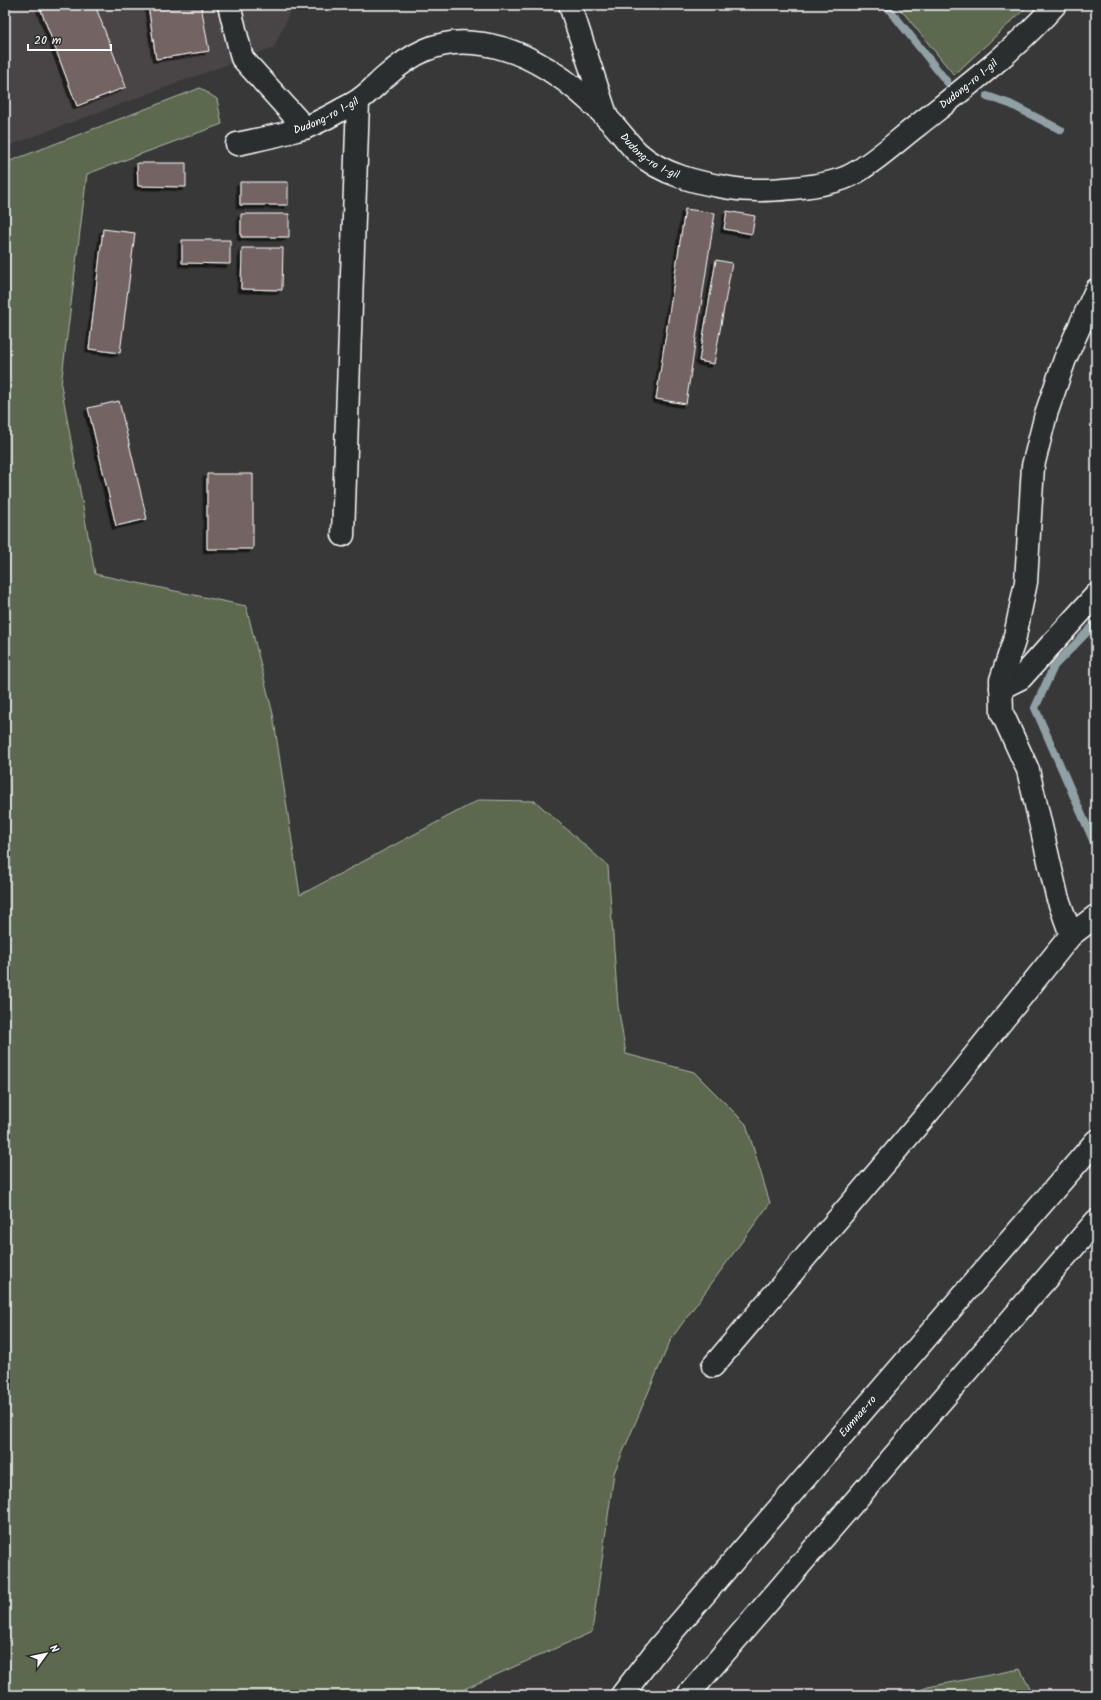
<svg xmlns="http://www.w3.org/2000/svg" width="1101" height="1700" font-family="Kalam,sans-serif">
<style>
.built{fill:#4a4546}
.green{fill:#5d6950;stroke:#aeb4a8}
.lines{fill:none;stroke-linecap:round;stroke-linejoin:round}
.stream{stroke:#90a1a6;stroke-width:8}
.building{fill:#736464;stroke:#fff;filter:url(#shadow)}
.minor-casing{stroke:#fff;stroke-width:25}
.minor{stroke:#2a2d2e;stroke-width:22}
.labels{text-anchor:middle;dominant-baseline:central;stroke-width:4;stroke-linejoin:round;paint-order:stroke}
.street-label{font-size:11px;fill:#fff;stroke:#2a2d2e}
</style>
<defs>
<filter id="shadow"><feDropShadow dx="-3.5" dy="3.5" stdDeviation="0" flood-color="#0009"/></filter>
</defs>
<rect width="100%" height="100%" fill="#393839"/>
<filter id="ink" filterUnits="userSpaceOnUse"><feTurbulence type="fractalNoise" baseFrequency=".025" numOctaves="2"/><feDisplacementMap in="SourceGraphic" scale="8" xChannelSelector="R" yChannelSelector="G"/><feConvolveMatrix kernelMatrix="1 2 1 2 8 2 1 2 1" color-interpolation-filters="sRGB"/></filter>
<g filter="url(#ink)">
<path class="built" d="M 5,5 L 293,5 L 274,47 L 5,147 Z"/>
<path class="green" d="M 897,5 L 1029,5 L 954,75 Z
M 200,88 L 217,99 L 222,124 L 87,174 L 61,385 L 95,574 L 246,606 L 273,714 L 300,895 L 479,800 L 535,801 L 608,866 L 618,1006 L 626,1054 L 694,1072 L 746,1124 L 770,1203 L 671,1339 L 614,1473 L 592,1632 L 451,1695 L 5,1695 L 5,163 Z
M 1020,1669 L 1034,1695 L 908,1695 L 928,1687 Z"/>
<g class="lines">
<path class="stream" d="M 886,5 L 947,82
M 987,96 L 1010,104 L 1061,130
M 1096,623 L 1054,666 L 1035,708 L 1096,847"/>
</g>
<path class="building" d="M 39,5 L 95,5 L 126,87 L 77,106 Z
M 148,5 L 201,5 L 209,51 L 156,59 Z
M 137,163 L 186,163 L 186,187 L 138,186 Z
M 240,182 L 288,182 L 288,205 L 240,205 Z
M 685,209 L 715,213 L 686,404 L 656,399 Z
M 727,211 L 755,216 L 752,234 L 724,229 Z
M 241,214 L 289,214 L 289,237 L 241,237 Z
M 103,229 L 135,233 L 120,353 L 89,349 Z
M 182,240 L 230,240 L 230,264 L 182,263 Z
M 242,248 L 283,248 L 282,290 L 241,289 Z
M 716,260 L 732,263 L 714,364 L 699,361 Z
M 119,401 L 147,519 L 116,526 L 88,408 Z
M 207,474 L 253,474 L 253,549 L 207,549 Z"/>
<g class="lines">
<g class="minor-casing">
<g id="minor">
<path d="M 229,5 L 242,58 L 305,128"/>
<path d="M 570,5 L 607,118"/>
<path id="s1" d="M 237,144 C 259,139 282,135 303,128 C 320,123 338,111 354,103 C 365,97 375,86 384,78 C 411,54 437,39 474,43 C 526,47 574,83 609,120 C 619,130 627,142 637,152 C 662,175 699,183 730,188 C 758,193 829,188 853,174 C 876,161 897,141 918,125 C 966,87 1014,51 1055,5"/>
<path d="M 343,535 L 358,101"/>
<path d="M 1001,688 L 1021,678 L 1096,595"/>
<path d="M 1071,935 L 1096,916"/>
<path d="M 713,1366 L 933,1107 L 1071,935 L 1057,896 L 1028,770 L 1002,713 L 1001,680 L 1014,641 L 1026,582 L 1033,466 L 1046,414 L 1065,359 L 1096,290"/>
<path id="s2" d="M 622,1695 L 659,1647 L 1096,1141"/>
<path d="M 688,1695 L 1096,1221"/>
</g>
</g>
<use href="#minor" class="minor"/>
</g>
</g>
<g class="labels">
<g class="street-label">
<text stroke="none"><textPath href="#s1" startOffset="838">Dudong-ro 1-gil</textPath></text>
<text stroke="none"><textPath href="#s1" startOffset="94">Dudong-ro 1-gil</textPath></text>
<text stroke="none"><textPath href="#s1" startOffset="478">Dudong-ro 1-gil</textPath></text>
<text stroke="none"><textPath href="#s2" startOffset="365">Eumnae-ro</textPath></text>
</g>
</g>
<rect width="1101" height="1700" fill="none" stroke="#2a2d2e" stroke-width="20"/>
<rect x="10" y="10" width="1081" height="1680" fill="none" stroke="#fff" stroke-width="1.5" filter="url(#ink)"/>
<g transform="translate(46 1654) rotate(57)" stroke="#2a2d2e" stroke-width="3" paint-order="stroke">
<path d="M0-3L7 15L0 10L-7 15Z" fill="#ffffff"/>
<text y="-6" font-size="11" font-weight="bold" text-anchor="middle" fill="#ffffff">N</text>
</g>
<path d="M28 44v6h83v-6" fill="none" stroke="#ffffff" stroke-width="2"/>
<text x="34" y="44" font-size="12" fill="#ffffff" stroke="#2a2d2e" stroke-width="3" paint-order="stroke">20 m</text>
</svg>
